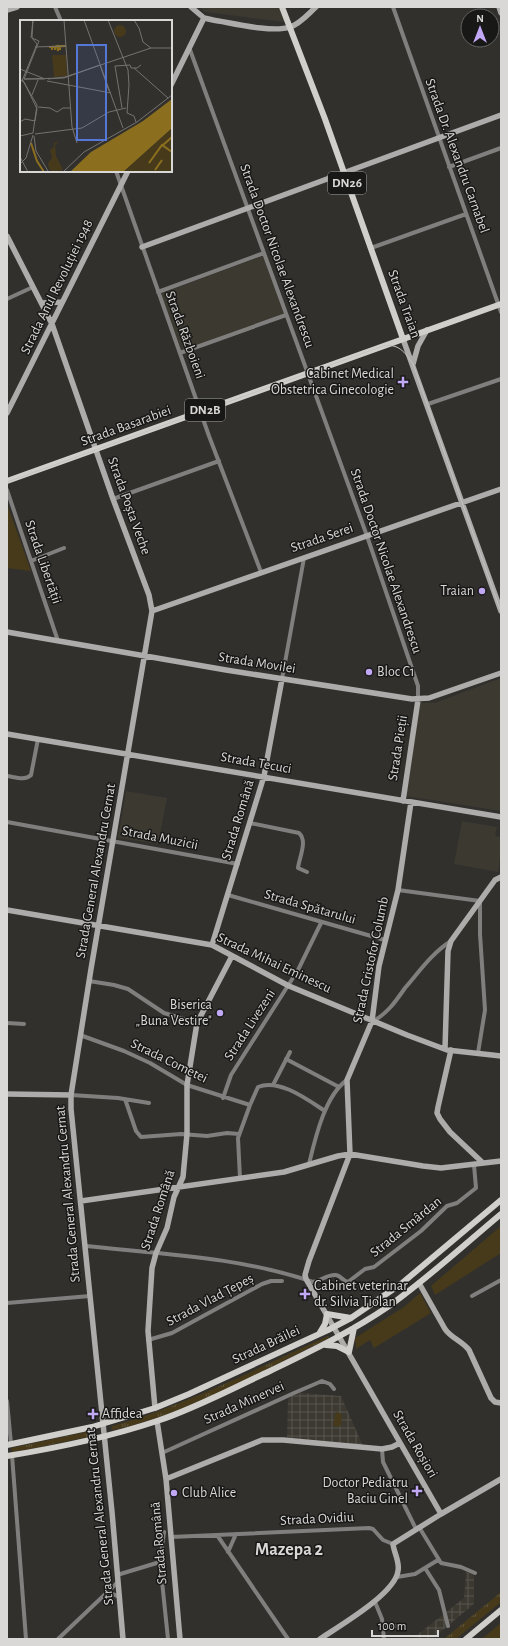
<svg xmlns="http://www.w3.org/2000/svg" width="508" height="1646" font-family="'Alegreya Sans',sans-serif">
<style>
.built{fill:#3c3931}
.industrial{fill:url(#industrial-grid)}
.grass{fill:url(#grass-tufts)}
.green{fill:#463a1b}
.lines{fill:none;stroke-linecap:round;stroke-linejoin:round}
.street{stroke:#807f7e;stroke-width:4}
.secondary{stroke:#adacaa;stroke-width:5.5}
.primary{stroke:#d0cfcc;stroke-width:6}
.tram{stroke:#c4c3c1;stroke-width:1}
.poi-dot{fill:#c0a8f4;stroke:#181817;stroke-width:1.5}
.labels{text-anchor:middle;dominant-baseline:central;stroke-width:3;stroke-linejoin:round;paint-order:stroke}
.shield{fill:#181817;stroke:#9f9e9d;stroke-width:1}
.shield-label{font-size:13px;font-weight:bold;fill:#d9d8d6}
.street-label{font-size:14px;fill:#d9d8d6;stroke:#181817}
.poi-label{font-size:14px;fill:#d9d8d6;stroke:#181817;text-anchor:end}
.district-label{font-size:18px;font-weight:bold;fill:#d9d8d6;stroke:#181817}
.inset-river{fill:none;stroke:#8c6f1e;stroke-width:2}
.inset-road{fill:none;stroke:#747371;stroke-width:1}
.view{fill:#5577d7;fill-opacity:0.15;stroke:#5577d7;stroke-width:2}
.inset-edge{fill:none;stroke:#d9d8d6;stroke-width:2}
</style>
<defs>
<pattern id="industrial-grid" width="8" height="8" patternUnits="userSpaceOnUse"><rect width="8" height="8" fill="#3c3931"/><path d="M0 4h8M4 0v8" fill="none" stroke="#58554e"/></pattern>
<pattern id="grass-tufts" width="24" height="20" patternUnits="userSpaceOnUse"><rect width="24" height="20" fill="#463a1b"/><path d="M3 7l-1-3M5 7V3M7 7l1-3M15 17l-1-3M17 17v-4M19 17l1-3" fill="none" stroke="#60563b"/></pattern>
</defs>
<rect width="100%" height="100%" fill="#31302d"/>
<path class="built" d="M 200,7 L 279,7 L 285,22 L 205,12 Z
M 263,256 L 284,314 L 182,351 L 160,294 Z
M 501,678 L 501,811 L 406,796 L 420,703 L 435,703 Z
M 126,791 L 167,798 L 158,844 L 118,838 Z
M 462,821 L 497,827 L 495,836 L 501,837 L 501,850 L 498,872 L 454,864 Z"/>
<path class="industrial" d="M 301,1393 L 341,1396 L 363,1446 L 287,1438 L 288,1399 L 291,1396 Z
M 466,1572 L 474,1574 L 474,1604 L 432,1639 L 412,1639 L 464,1598 Z"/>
<path class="grass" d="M 328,1336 L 329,1337 L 329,1338 C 260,1372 188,1414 113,1430 L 111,1429 L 112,1426 C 187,1405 257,1368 328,1336 Z
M 90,1431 L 92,1436 L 36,1448 L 12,1452 L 11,1448 Z
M 501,1592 L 501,1602 L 456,1639 L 444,1639 Z"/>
<path class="green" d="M 7,504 L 31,571 L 7,568 Z
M 501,1226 L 501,1253 L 435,1295 L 431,1286 Z
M 420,1293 L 431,1313 L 374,1348 L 370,1340 L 356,1349 L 355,1338 L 404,1307 Z
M 336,1412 L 340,1413 L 342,1415 L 341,1425 L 339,1427 L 333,1425 Z
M 501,1623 L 501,1639 L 482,1639 L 484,1637 Z"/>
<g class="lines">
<path class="street" d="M 55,7 L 61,21
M 393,7 L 501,312
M 189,47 L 367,536 L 418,686 L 418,700
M 449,167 L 501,148
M 116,171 L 209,436 L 261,572
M 371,248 L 466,214
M 158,292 L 264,253
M 7,299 L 33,287
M 180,353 L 286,315
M 428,404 L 501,379
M 7,490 L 58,641
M 113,499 L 219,461
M 31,561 L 64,548
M 282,679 L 304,558
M 7,776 C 15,777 25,781 31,775 L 38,739
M 7,822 L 238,864
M 250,823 L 299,833 C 308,841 299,858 298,868 L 307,872
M 398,890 L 480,901 L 480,934 L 485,1010 L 478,1053
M 228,895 L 385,940
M 89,981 L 114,985 L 128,989 L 164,1013 L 197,1023
M 373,1021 C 387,1014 396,1001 405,988 C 419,972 432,953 451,941
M 7,1023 L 24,1024
M 80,1035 L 124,1051 L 150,1063 L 187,1085 L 250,1105
M 286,1059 L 339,1087
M 273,1085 L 290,1052
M 71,1095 L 118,1098 L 149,1103
M 223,1098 L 231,1075 L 298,970 L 321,923
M 125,1099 L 136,1131 L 141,1137 L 181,1134 L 207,1136 L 227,1133 L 239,1134
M 309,1164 C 315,1139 325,1095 347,1080
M 240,1178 L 238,1138 L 250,1105 L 258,1087 C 279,1078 308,1100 325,1111
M 86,1246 C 162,1254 240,1257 313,1282 C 322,1281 327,1274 336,1275 C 342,1276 342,1281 348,1282 L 365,1269 L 374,1267 L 421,1231 L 447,1206 L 457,1203 L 476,1188 L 474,1165
M 472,1296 L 501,1280
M 7,1303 L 90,1296
M 148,1340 L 172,1333 L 262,1284 L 271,1281 L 282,1281
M 7,1401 L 11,1444
M 382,1449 L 383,1462 L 416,1529
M 162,1453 L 294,1393 L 322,1381 L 330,1384 L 334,1389
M 12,1455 L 26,1639
M 419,1527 L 441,1563 L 461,1567 L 475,1573
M 164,1532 L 160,1562 L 168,1639
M 217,1535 L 288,1639
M 171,1537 L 369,1528 L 373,1529 L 383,1540 L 393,1544
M 228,1552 L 236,1534
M 425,1568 L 439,1590 L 448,1626
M 117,1575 L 160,1562
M 397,1577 L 415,1574 L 438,1560
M 107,1591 L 119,1597
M 375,1602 L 382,1619 L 384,1639
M 384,1625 L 404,1627
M 58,1639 L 118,1582"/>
<path class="secondary" d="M 191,7 L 204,18 L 213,20 C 232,23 272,33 290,27 C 300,24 308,14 316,7
M 499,7 L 501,13
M 7,10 L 17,7
M 171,85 L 204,18
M 7,236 L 52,324 L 113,499 L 149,595 L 152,611 L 91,969 L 71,1095 L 71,1109 L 112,1512 L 123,1639
M 142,247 L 501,115
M 42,303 L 62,302
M 403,339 L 501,611
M 413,364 L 418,346 L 427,330
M 7,413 L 128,171
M 152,611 L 501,489
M 7,632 L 226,670 L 412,699 L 429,698 L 501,673
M 7,734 L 501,817
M 403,801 L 418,700
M 411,802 L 398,890 L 379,966 L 372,1021 L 347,1080 L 350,1154 L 309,1261 L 305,1275 L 306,1279 L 441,1514 L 501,1479
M 7,910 L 212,945 L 289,986 L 407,1035 L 447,1050 L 501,1056
M 212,945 L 264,776 L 282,679
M 445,1049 L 448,951 L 451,941 L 495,880 L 501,877
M 451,1050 L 438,1107 L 437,1113 L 440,1119 L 450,1132 L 483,1163
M 7,1094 L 71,1095
M 81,1201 L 284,1172 L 338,1156 L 350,1154 L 423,1166 L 441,1168 L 501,1161
M 419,1283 L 445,1329 C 451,1338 462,1341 469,1350 L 491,1398 L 495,1402 L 501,1403
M 155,1408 L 148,1331 L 152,1268 L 156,1253 L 167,1228 L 174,1197 L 183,1177 L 187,1134 L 187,1085 L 197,1023 L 232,956
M 157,1421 L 166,1479 L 180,1639
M 166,1479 L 262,1440 L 283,1440 L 382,1449 L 392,1447 L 400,1443
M 320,1639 C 339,1626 395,1594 398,1571 C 400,1562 394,1553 393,1544 L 441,1514"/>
<path class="primary" d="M 282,7 L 325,119 L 403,339
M 7,481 L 501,304
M 319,1334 L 325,1324 L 327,1314 L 351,1318
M 326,1345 L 337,1346 L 349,1352 L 354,1328
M 7,1445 L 92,1427 L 155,1408 L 189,1394 L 328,1330 L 351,1318 L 401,1284 L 501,1200
M 7,1456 C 57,1448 109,1437 157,1421 C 196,1408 233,1388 270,1371 C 311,1351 351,1332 389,1306 C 428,1278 464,1245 501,1214
M 466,1639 L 501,1610"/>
<path class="tram" d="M 7,482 L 383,346 C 398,343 405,352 413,364 L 501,612"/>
</g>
<g class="poi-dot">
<path d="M401 376h4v4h4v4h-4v4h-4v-4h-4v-4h4z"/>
<circle cx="482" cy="591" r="4"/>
<circle cx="369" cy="672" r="4"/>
<circle cx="220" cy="1013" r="4"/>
<path d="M303 1288h4v4h4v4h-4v4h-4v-4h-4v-4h4z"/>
<path d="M91 1408h4v4h4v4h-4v4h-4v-4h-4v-4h4z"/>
<path d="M415 1485h4v4h4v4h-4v4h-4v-4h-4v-4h4z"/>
<circle cx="174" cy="1493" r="4"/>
</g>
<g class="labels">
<g class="shield">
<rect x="328" y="172" width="38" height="22" rx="3"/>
<rect x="185" y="399" width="40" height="22" rx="3"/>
</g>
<g class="shield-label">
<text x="347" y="183">DN26</text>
<text x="205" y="410">DN2B</text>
</g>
<g class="street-label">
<text transform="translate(457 156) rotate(70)">Strada Dr. Alexandru Carnabel</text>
<text transform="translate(277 256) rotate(70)">Strada Doctor Nicolae Alexandrescu</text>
<text transform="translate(57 287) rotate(-64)">Strada Anul Revoluției 1948</text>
<text transform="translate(404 304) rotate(70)">Strada Traian</text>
<text transform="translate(185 335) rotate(70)">Strada Războieni</text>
<text transform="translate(126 426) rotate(-20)">Strada Basarabiei</text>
<text transform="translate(129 506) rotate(70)">Strada Poșta Veche</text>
<text transform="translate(322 538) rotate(-19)">Strada Serei</text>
<text transform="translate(386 561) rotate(71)">Strada Doctor Nicolae Alexandrescu</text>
<text transform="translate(43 562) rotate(71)">Strada Libertății</text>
<text transform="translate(257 663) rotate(9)">Strada Movilei</text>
<text transform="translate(398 748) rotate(-81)">Strada Pieții</text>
<text transform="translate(256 763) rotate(10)">Strada Tecuci</text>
<text transform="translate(238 820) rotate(-73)">Strada Română</text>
<text transform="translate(160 838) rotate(11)">Strada Muzicii</text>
<text transform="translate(96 871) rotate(-80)">Strada General Alexandru Cernat</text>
<text transform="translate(310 907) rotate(16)">Strada Spătarului</text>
<text transform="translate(371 960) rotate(-78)">Strada Cristofor Columb</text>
<text transform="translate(274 963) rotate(25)">Strada Mihai Eminescu</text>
<text transform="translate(250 1025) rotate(-57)">Strada Livezeni</text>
<text transform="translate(169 1061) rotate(26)">Strada Cometei</text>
<text transform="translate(68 1194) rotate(-95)">Strada General Alexandru Cernat</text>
<text transform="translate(158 1210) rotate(-72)">Strada Română</text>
<text transform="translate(406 1227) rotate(-39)">Strada Smârdan</text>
<text transform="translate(210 1300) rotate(-28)">Strada Vlad Țepeș</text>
<text transform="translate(266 1345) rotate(-25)">Strada Brăilei</text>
<text transform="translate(244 1403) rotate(-24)">Strada Minervei</text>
<text transform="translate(415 1444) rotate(60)">Strada Roșiori</text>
<text transform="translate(100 1517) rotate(-96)">Strada General Alexandru Cernat</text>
<text transform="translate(317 1519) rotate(-3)">Strada Ovidiu</text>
<text transform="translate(159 1543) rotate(-95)">Strada Română</text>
</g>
<g class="poi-label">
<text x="394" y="374">Cabinet Medical<tspan x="394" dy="16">Obstetrica Ginecologie</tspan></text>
<text x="474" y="591">Traian</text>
<text x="377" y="672" text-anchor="start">Bloc C1</text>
<text x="212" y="1005">Biserica<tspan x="212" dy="16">„Buna Vestire"</tspan></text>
<text x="314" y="1286" text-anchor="start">Cabinet veterinar<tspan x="314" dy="16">dr. Silvia Tiolan</tspan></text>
<text x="102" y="1414" text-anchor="start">Affidea</text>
<text x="408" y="1483">Doctor Pediatru<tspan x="408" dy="16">Baciu Ginel</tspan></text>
<text x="182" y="1493" text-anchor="start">Club Alice</text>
</g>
<g class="district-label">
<text x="289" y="1550">Mazepa 2</text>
</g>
</g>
<g transform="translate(20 20)">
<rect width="152" height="152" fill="#31302d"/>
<path d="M 152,114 L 152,152 L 115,152 L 141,124 Z" fill="#463a1b"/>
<path d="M 152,108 L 152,114 L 115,152 L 103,152 Z" fill="#463a1b"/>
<path d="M 32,35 L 46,35 L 47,56 L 34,57 Z" fill="#463a1b"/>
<path d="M94 11a6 6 0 1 1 12 0a6 6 0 1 1-12 0ZM 39,121 L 35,125 L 36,136 L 43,150 L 33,152 L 29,149 L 28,143 L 32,138 L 30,130 L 34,127 L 34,123 Z" fill="#463a1b"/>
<path d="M 152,79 L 152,108 L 103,152 L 50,152 L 71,132 L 123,101 Z" fill="#8c6f1e"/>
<path class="inset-river" d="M 37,26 L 35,27 L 35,30 L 35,27 L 32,27 L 32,30 L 32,27 L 29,27 L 46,26 L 40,26 L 40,30 L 40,26 L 38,26 L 38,31 ZM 11,123 L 17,141 L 24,152M 143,125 L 152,117M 129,143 L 142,125 L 152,132M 135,150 L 142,140"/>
<path class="inset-road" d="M 44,0 L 52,107 L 57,123M 64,0 L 103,108M 88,0 L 108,50 L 109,65 L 107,93 L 114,96 L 116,102M 114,0 L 119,8 L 123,22 L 131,28 L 152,28M 11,18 L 13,0M 15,27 L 46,26M 114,48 L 148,78M 0,49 L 25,59M 2,59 L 17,85 L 13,113M 4,59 L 19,21 L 12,18M 4,59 L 24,59M 4,59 L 44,58 L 80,45 L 89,71M 28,59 L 45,57 L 131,28M 0,60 L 4,62 L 17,89 L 15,101 L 5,99 L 0,102M 2,61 L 17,24 L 12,18 L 13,0M 27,61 L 91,73M 12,75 L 18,60M 18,87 L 30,88 L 37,92 L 43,88 L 51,88M 102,88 L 95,46 L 110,45 L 111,48 L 117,48 L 121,45M 15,114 L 62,108 L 89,92 L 106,88M 0,116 L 13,113M 14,116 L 16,131 L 28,151M 0,137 L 8,152M 0,144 L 6,138 L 13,115M 43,152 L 64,132 L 117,102 L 152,75"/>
<path class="view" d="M 57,25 L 86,25 L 86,120 L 57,120 Z"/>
<rect width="152" height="152" class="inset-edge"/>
</g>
<rect width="508" height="1646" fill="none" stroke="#d9d8d6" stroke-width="16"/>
<g transform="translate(480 28)"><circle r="19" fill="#181817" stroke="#656563"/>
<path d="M0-3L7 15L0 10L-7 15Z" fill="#c0a8f4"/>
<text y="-6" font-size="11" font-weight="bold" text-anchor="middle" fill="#d9d8d6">N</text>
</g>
<path d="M372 1630v6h66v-6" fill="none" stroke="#d9d8d6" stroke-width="2"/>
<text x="378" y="1630" font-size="12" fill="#d9d8d6" stroke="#181817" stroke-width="3" paint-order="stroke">100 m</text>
</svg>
